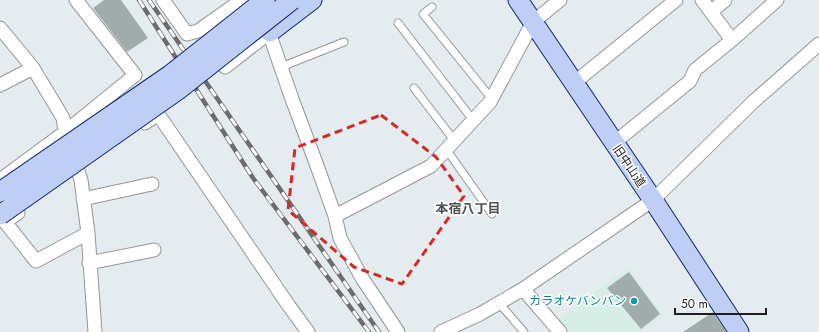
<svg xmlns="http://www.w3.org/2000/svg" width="819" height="332" font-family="Jost,'Noto Sans JP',sans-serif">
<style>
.commercial{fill:#d6eee6}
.building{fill:#a1acad}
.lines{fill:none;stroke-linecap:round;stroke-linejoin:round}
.lane-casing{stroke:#959595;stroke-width:9}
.street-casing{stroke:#959595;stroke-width:15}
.secondary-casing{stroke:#0d266e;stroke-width:21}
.lane{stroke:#fff;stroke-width:7}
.street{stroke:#fff;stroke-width:13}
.secondary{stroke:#becef4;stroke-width:19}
.rail-casing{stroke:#6c6c6c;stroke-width:4.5}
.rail{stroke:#fff;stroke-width:3;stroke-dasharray:9;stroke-linecap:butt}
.secondary-bridge-casing{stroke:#0d266e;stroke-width:21;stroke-linecap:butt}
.secondary-bridge{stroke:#becef4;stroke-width:19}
.marked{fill:none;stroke:#d62828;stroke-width:3;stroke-dasharray:8 5;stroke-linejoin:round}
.culture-dot{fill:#0f9aa8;stroke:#fff;stroke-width:1.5}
.labels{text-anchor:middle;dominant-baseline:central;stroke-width:3;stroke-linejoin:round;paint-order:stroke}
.street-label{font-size:12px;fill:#1e1e1e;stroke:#fff}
.culture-label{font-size:12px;fill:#0d838f;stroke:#fff;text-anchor:end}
.neighbourhood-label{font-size:13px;font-weight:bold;fill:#515151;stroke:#fff}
</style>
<rect width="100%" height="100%" fill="#e5ecef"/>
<path class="commercial" d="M 627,268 L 664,315 L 640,332 L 568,332 L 556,321 Z"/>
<path class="building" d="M 104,0 L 121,0 L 148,38 L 127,52 L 93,8 Z
M 629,272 L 660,314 L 641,329 L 607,288 Z
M 713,312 L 726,332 L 683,332 Z"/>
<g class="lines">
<g class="lane-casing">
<path id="lane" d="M 432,7 L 423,14 L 492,99
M 398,23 L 473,120
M 281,67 L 344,42
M 414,88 L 454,140
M 446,149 L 492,214
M 499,303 L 524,332"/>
</g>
<g class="street-casing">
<path id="street" d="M 163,0 L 187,34 L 198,31 L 242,0
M 702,0 L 711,12 L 725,0
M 711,12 L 732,40
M 266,24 L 292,99 L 316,163 L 335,216 L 340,238 L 362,278 L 398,332
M 0,28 L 33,68 L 63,118 L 65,132 L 81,180 L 88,233 L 95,332
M 214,52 L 225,67 L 270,32
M 574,83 L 676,0
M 0,85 L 33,68
M 145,123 L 158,114 L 289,306 L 308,332
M 614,143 L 690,81 L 695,70 L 732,40 L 777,0
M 0,180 L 65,132 L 135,75 L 76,0
M 83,199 L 152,184
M 18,213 L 5,222 L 36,261 L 88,233
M 335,216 L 431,166 L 490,102 L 533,22 L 560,0
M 89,263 L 154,250
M 523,289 L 560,332
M 441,332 L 480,314 L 523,289 L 653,200 L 753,102 L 819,44"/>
</g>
<g class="secondary-casing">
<path id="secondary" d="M 518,0 L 653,200 L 739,332
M 270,32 L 312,0"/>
</g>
<use href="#lane" class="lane"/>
<use href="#street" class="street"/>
<use href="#secondary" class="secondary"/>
<g class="rail-casing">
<path id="rail" d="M 139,0 L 253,178 L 369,332
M 149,0 L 379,332"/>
</g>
<use href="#rail" class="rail"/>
<g class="secondary-bridge-casing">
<path id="secondary-bridge" d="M 0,192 L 170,75 L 265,0
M 0,215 L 178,90 L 292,0"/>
</g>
<use href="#secondary-bridge" class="secondary-bridge"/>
</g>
<path class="marked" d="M 381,115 L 436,157 L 464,196 L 402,284 L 354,267 L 288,210 L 295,148 Z"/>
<circle class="culture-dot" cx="634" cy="301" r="4"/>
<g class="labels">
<g class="street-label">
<text transform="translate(629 166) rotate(56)">旧中山道</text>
</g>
<g class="culture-label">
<text x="626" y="301">カラオケバンバン</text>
</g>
<g class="neighbourhood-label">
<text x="468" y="208">本宿八丁目</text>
</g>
</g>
<path d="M675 308v6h91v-6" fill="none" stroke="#1e1e1e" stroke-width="2"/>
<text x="681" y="308" font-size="12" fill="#1e1e1e" stroke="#ffffff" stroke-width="3" paint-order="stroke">50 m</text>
</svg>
